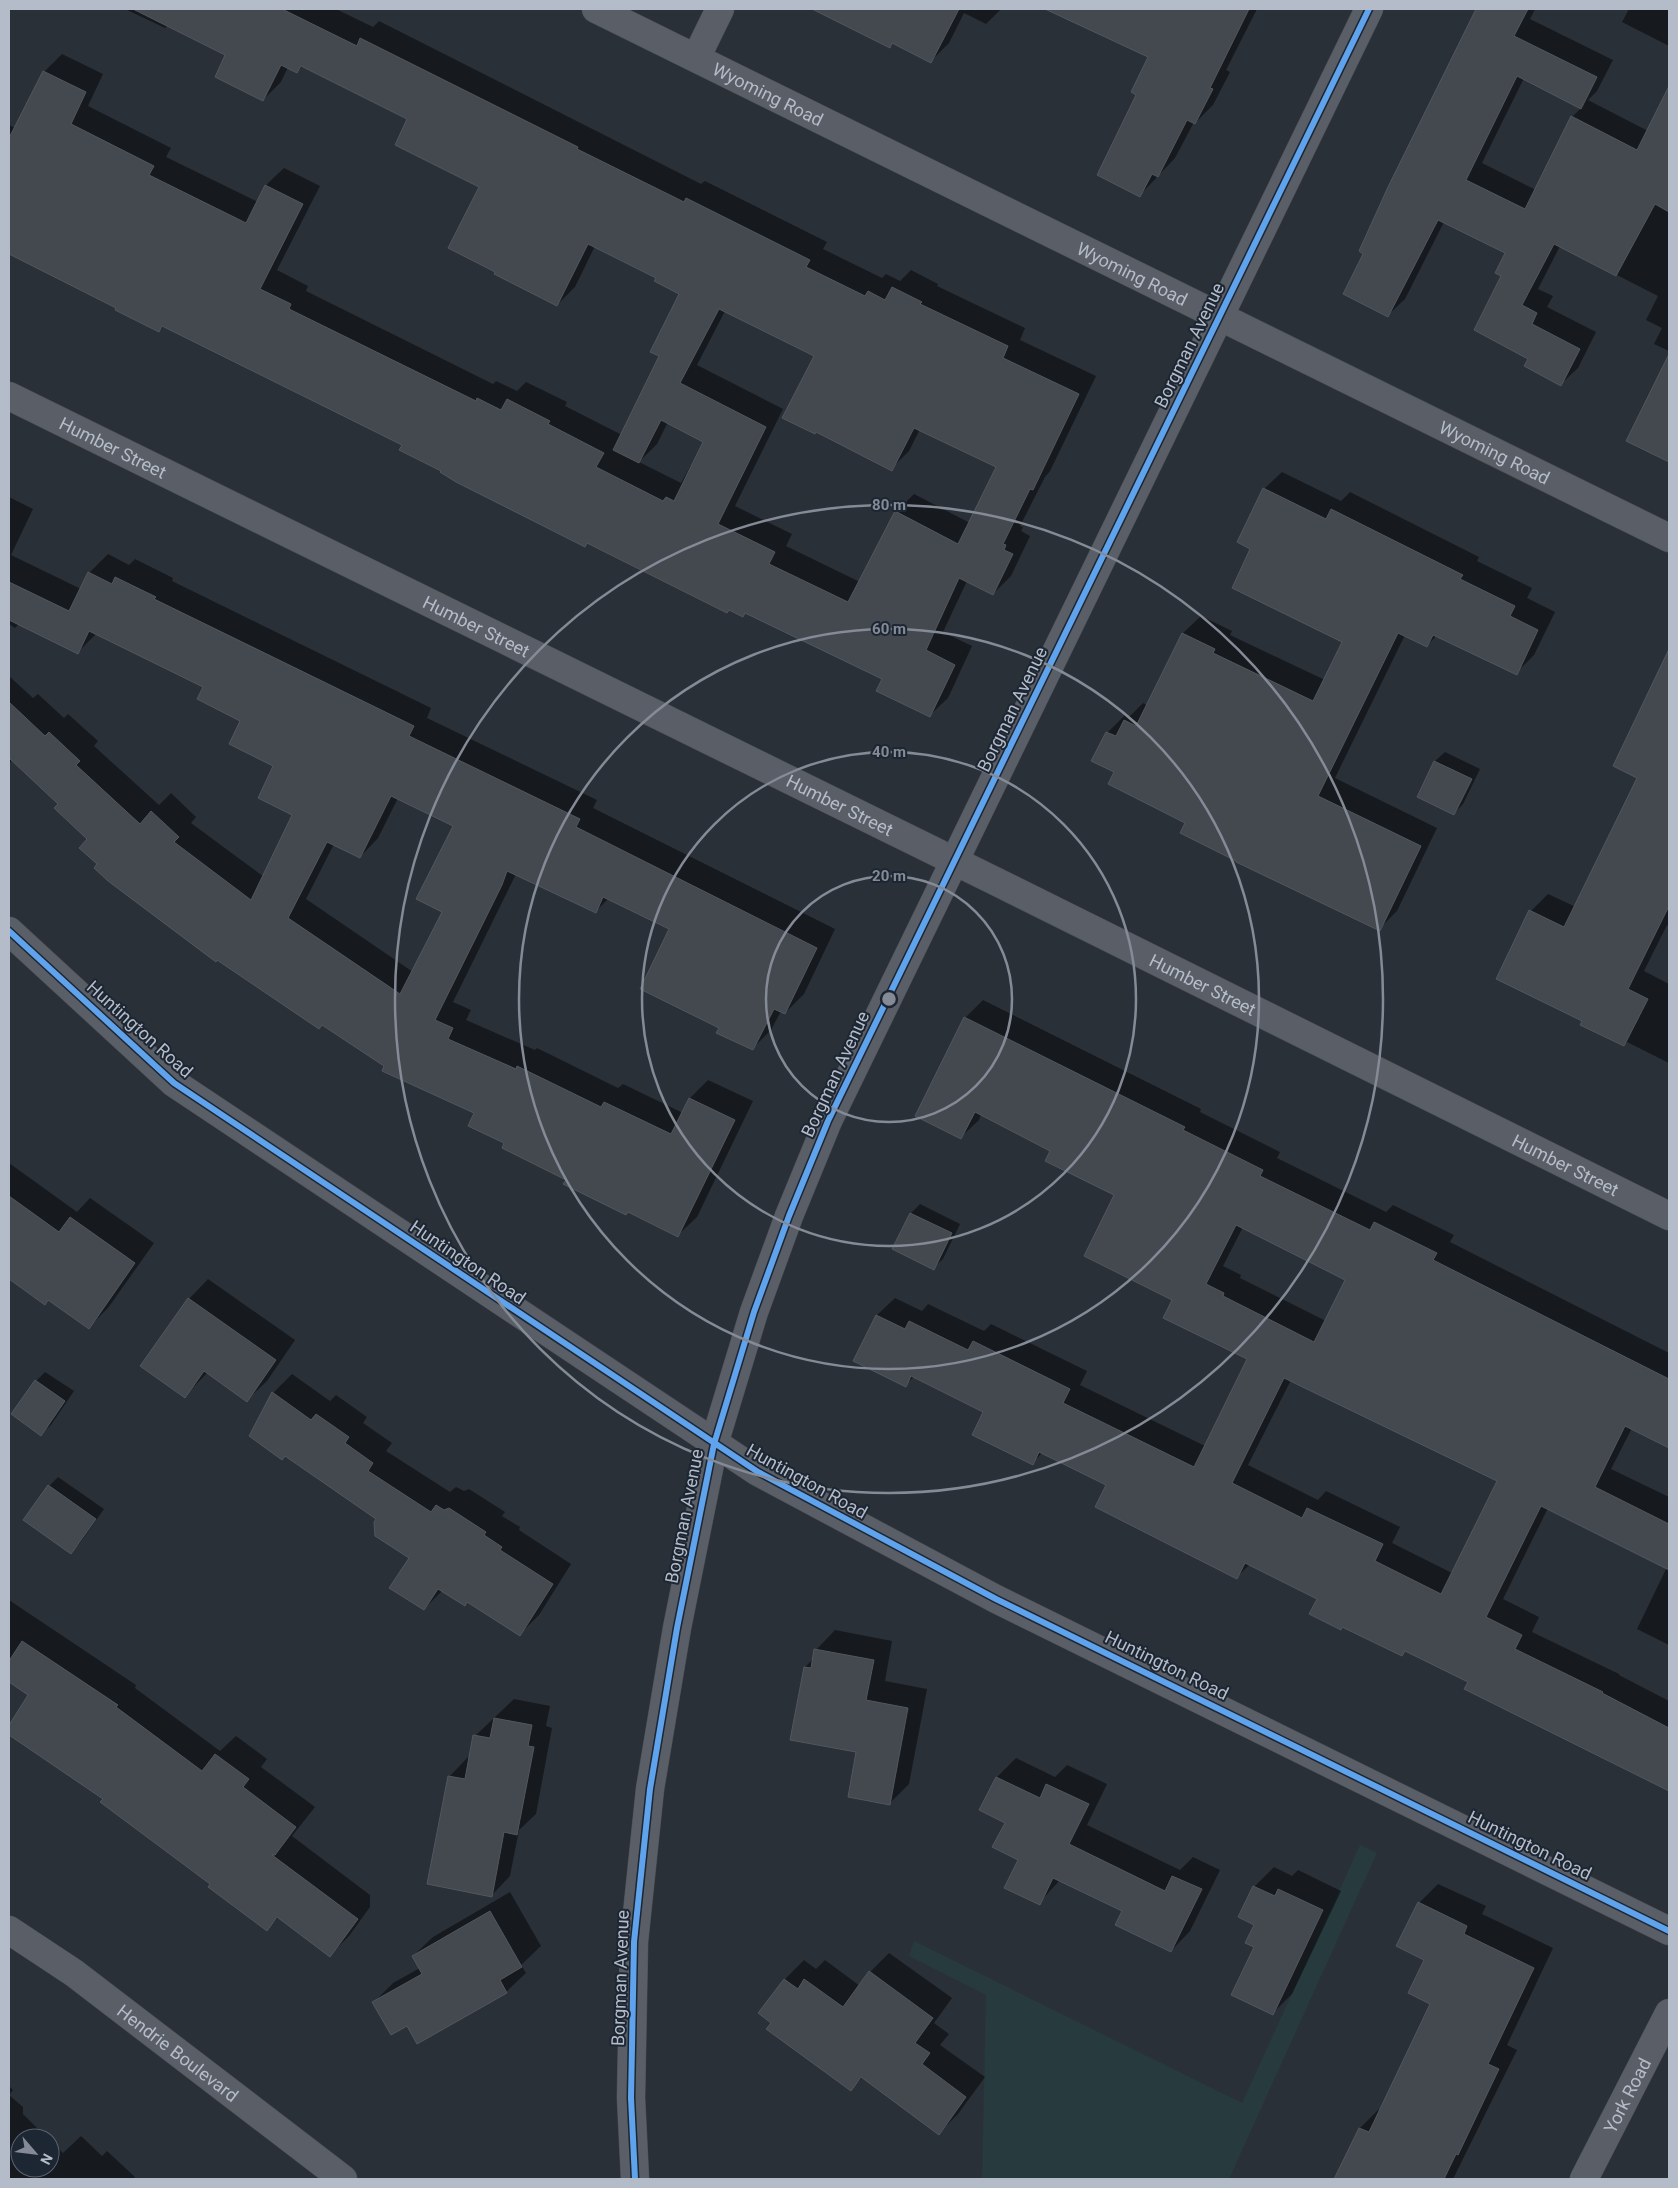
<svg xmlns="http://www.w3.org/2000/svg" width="1678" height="2188" font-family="Roboto,sans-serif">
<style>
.green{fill:#273a3e}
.shadow{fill:#0007;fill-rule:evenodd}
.building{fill:#444950;stroke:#52575f;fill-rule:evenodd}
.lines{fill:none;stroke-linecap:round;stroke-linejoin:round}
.minor-casing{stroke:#484c53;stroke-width:29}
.minor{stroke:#5a5e66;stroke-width:28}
.cycleway-casing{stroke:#1d2633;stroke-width:9}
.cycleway{stroke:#60a3ed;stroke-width:6}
.ring{fill:none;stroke:#848b96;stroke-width:2.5}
.labels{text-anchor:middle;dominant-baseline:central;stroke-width:4;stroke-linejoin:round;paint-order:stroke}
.street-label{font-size:18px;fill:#b4bcc9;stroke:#1d2633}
.centre{fill:#848b96;stroke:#1d2633;stroke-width:2.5}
.ring-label{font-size:15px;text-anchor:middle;font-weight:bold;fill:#848b96;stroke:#1d2633;stroke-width:4;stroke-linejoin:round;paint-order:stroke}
</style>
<rect width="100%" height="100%" fill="#2a3038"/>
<path class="green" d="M 1360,1845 L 1377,1853 L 1229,2179 L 982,2179 L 986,1995 L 909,1956 L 914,1941 L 1242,2103 Z"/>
<path class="shadow" d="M 125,9 L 336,9 L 373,27 L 379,21 L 701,184 L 705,181 L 827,242 L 823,249 L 882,278 L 886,274 L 900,281 L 911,270 L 938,284 L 937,286 L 1025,328 L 1020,340 L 1096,376 L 1050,471 L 1045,477 L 1020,526 L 1023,527 L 1021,531 L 1030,536 L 1011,576 L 993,594 L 967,581 L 943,632 L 972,646 L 948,698 L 930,715 L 884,678 L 746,612 L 743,616 L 589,542 L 585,545 L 443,470 L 403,445 L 164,326 L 159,331 L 118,307 L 9,252 L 9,125 L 15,128 L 44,72 L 62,54 L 103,74 L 88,106 L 171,148 L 166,157 L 258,202 L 266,185 L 284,168 L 320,186 L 277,270 L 308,286 L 306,291 L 493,384 L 496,381 L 517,391 L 526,382 L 567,402 L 565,406 L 622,435 L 661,356 L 681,293 L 658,278 L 595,246 L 575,287 L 557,305 L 450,248 L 480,186 L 409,119 L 303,66 L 297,72 L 288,67 L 281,82 L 263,100 L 227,55 L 168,25 L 165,28 ZM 725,311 L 816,355 L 891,469 L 909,451 L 920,429 L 998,467 L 970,523 L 914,494 L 896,512 L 860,582 L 786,546 L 792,534 L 735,506 L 783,409 L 697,365 ZM 668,422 L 705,441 L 681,483 L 639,462 L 657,444 Z
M 829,9 L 1001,9 L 986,24 L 964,13 L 949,43 L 931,61 L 893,42 L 890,46 L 828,11 Z
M 1071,9 L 1257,9 L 1226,70 L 1230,72 L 1213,105 L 1195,123 L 1194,122 L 1175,158 L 1140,195 L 1138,94 L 1150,57 L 1067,18 Z
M 1478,9 L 1535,9 L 1530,19 L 1613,60 L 1597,91 L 1588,100 L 1648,131 L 1669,89 L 1669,351 L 1654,344 L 1662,328 L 1646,320 L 1658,296 L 1560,246 L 1538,289 L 1553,296 L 1547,307 L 1596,332 L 1578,368 L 1561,384 L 1530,358 L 1503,276 L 1507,253 L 1444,222 L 1405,299 L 1388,315 L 1365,253 L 1389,187 ZM 1524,78 L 1581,108 L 1572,117 L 1536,190 L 1482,163 Z
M 1629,9 L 1669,9 L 1669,46 L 1622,22 Z
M 1669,357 L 1669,457 L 1667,459 L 1628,440 Z
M 1282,472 L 1341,501 L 1350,492 L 1479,557 L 1477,561 L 1532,588 L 1527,598 L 1555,612 L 1534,655 L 1516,673 L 1437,635 L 1427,646 L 1405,635 L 1335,778 L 1437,828 L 1397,911 L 1379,929 L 1187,822 L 1115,771 L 1107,733 L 1125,715 L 1129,717 L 1143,703 L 1148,706 L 1183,633 L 1201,616 L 1232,631 L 1230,635 L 1325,680 L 1344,642 L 1252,548 L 1264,489 Z
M 9,497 L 33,509 L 11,555 L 81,589 L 89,573 L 108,554 L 129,565 L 135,559 L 173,578 L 172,581 L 431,708 L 427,718 L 597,800 L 593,808 L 835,929 L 804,994 L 785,1013 L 781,1011 L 771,1030 L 752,1049 L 720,1027 L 671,929 L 609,898 L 595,912 L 516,874 L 453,1002 L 471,1010 L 466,1020 L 535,1050 L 537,1048 L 618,1088 L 623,1084 L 683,1113 L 690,1098 L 708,1080 L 753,1101 L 697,1217 L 678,1235 L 567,1179 L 505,1143 L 476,1112 L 386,1066 L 98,864 L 89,839 L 60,804 L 13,759 L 9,764 L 9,676 L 33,698 L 38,694 L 64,718 L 68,714 L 98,741 L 94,746 L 159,805 L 171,793 L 196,817 L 191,823 L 264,877 L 294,815 L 275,765 L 242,720 L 205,686 L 96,634 L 78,652 L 19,624 L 15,628 L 9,624 ZM 398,798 L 455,825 L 444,911 L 413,972 L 306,899 L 334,844 L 360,857 L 378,838 Z
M 1669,670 L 1669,824 L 1658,848 L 1669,854 L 1669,926 L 1667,925 L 1644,971 L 1669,984 L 1669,1063 L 1627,1042 L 1624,1044 L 1584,1020 L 1531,911 L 1548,894 L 1576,907 L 1639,778 L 1652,687 Z
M 1445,752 L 1480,769 L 1463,804 L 1454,814 L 1418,796 L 1435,761 Z
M 983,1000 L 1201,1109 L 1200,1112 L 1280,1152 L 1277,1158 L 1386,1212 L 1393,1205 L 1454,1235 L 1450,1242 L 1669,1353 L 1669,1446 L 1632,1428 L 1611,1469 L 1669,1497 L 1669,1645 L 1637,1629 L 1667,1567 L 1548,1508 L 1503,1599 L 1539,1617 L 1532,1632 L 1619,1674 L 1619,1675 L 1669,1701 L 1669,1788 L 1470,1681 L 1406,1650 L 1401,1655 L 1343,1626 L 1341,1629 L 1318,1598 L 1250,1564 L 1237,1577 L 1108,1484 L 1043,1452 L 1032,1463 L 985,1411 L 915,1376 L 905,1385 L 855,1360 L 877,1315 L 895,1298 L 922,1311 L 928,1304 L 984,1331 L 991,1324 L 1087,1371 L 1080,1385 L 1205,1446 L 1248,1359 L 1173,1299 L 1116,1195 L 1052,1150 L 981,1114 L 979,1120 L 961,1137 L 965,1018 ZM 1243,1227 L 1347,1279 L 1326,1321 L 1240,1278 L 1241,1275 L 1223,1266 ZM 1291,1380 L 1498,1480 L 1452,1573 L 1392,1543 L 1400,1527 L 1326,1491 L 1318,1500 L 1248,1465 Z
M 9,1163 L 77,1212 L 90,1198 L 154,1243 L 108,1308 L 89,1327 L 32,1274 L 9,1258 Z
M 920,1204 L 960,1224 L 943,1259 L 933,1268 L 911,1213 Z
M 208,1279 L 295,1340 L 267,1381 L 247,1400 L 208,1372 L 185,1396 L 189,1299 Z
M 45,1372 L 74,1391 L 51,1425 L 41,1434 L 36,1381 Z
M 292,1374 L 330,1401 L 336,1395 L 367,1417 L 363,1423 L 392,1443 L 386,1451 L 450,1492 L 456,1487 L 464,1491 L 469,1489 L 505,1512 L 502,1516 L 520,1527 L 519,1530 L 571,1564 L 539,1615 L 520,1634 L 468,1601 L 443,1590 L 424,1609 L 411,1557 L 273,1393 Z
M 58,1477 L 104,1509 L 80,1543 L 71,1552 L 49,1486 Z
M 9,1600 L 136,1685 L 135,1688 L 220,1751 L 236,1736 L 267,1759 L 261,1767 L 315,1807 L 292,1836 L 370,1895 L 370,1907 L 349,1936 L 330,1955 L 279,1917 L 266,1929 L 105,1798 L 9,1734 L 9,1727 L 30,1695 L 9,1681 Z
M 835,1630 L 892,1641 L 885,1681 L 927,1689 L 909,1784 L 890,1803 L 805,1667 L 814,1658 L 816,1650 Z
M 514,1699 L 550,1706 L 546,1726 L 552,1728 L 536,1814 L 519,1830 L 510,1876 L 491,1896 L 449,1777 L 468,1757 L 470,1758 L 475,1736 Z
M 1016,1758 L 1055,1777 L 1067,1765 L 1107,1784 L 1087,1825 L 1180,1870 L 1193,1857 L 1220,1870 L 1190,1931 L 1171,1951 L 1124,1910 L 1060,1880 L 1039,1903 L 1019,1859 L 1006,1822 L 981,1810 L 997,1777 Z
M 1274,1867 L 1292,1876 L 1298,1870 L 1341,1891 L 1292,1994 L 1273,2013 L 1256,1947 L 1255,1924 L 1240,1916 L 1254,1887 Z
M 1438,1884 L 1486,1906 L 1482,1914 L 1553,1948 L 1507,2045 L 1517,2050 L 1453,2179 L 1333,2179 L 1338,2174 L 1360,2128 L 1379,2109 L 1381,2110 L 1432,2003 L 1419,1903 Z
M 510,1892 L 541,1946 L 521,1965 L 526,1973 L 506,1992 L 407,2024 L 374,2002 L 393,1983 L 420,1968 L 413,1956 L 433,1937 Z
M 889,1953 L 952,1998 L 934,2023 L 949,2034 L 940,2045 L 985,2077 L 958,2114 L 939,2133 L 863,2077 L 850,2089 L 773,2022 L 784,1980 L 804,1960 L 816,1969 L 825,1960 L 860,1986 L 870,1972 Z
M 9,2086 L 13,2090 L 9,2095 L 23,2107 L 23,2114 L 47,2138 L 20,2138 L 20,2168 L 50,2168 L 50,2140 L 63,2153 L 81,2136 L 102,2156 L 107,2151 L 135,2177 L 133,2179 L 9,2179 Z"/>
<path class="building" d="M 133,9 L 282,9 L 357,46 L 360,38 L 578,147 L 577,149 L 684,202 L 686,198 L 810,260 L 806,267 L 865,296 L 868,291 L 885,300 L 892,287 L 922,302 L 920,304 L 1008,346 L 1003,358 L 1079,394 L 1033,490 L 1030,489 L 1003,544 L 1006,545 L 1004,550 L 1013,554 L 993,595 L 959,578 L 926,650 L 955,665 L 930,717 L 876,691 L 882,679 L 745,613 L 743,617 L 729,610 L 727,613 L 587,543 L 585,547 L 456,482 L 440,472 L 441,471 L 399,450 L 402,445 L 162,326 L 159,332 L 115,310 L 116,308 L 9,254 L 9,138 L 43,71 L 86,92 L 71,124 L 154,166 L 149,175 L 246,223 L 265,185 L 303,204 L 260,289 L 291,304 L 289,309 L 476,401 L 477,398 L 501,410 L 507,399 L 550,421 L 548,424 L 604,453 L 596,467 L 663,501 L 666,497 L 674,501 L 703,442 L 661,420 L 639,463 L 613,450 L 659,356 L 650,352 L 679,294 L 654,281 L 656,278 L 588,244 L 557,306 L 494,274 L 495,272 L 448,248 L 479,187 L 395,145 L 407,119 L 301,66 L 297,73 L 281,65 L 263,101 L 215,77 L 225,55 ZM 719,309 L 814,356 L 782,418 L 815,434 L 816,432 L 892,471 L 914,428 L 996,467 L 958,544 L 895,511 L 848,602 L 769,564 L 775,552 L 718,524 L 766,427 L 680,383 Z
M 812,9 L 959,9 L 931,63 L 892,43 L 890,48 Z
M 1045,9 L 1249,9 L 1210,88 L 1213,89 L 1195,124 L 1187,120 L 1158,177 L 1152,174 L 1140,197 L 1097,175 L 1136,95 L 1131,92 L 1148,57 Z
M 1476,9 L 1528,9 L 1514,36 L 1597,77 L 1581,109 L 1517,76 L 1466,180 L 1525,209 L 1571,116 L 1637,150 L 1669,86 L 1669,212 L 1655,204 L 1616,276 L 1554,244 L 1522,305 L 1537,313 L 1532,324 L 1580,349 L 1561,386 L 1524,366 L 1528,359 L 1474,330 L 1501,276 L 1495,273 L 1505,253 L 1438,220 L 1388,317 L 1343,294 L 1363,254 L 1359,251 L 1388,187 Z
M 1669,354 L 1669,462 L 1626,441 Z
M 1263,488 L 1326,519 L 1331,509 L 1463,575 L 1460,579 L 1515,606 L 1510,616 L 1538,630 L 1517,675 L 1433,635 L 1427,647 L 1398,633 L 1318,796 L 1421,846 L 1380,931 L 1236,862 L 1236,861 L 1180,833 L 1185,823 L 1108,784 L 1114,772 L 1091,761 L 1106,732 L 1116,736 L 1124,720 L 1136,726 L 1182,633 L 1215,649 L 1213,653 L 1313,701 L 1342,642 L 1232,588 L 1250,549 L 1237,542 Z
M 88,572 L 112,584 L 115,577 L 156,597 L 154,599 L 414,726 L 409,736 L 580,819 L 576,827 L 817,948 L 785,1014 L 774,1009 L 753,1050 L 716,1033 L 719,1028 L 640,989 L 669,929 L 603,897 L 596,913 L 507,871 L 502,885 L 435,1020 L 453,1028 L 448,1039 L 516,1069 L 517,1066 L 601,1107 L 604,1102 L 671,1134 L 689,1098 L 735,1120 L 678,1237 L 628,1212 L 626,1215 L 563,1184 L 566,1180 L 502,1148 L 504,1143 L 468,1126 L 474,1113 L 382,1071 L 384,1066 L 322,1025 L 319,1029 L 217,960 L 216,962 L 108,881 L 94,868 L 97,864 L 79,848 L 87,839 L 54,808 L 58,804 L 9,758 L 9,702 L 45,736 L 49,732 L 80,761 L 76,765 L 140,824 L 151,811 L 179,837 L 174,842 L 251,900 L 292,815 L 258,798 L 273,766 L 229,744 L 240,721 L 197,699 L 203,687 L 89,631 L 78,654 L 9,620 L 9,582 L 69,611 ZM 391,796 L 453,826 L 416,899 L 442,912 L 400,994 L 288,918 L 327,842 L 360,858 Z
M 1669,649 L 1669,906 L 1628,989 L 1648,999 L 1624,1046 L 1580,1025 L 1582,1021 L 1496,979 L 1529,910 L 1564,927 L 1637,778 L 1613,766 Z
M 1434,761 L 1472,779 L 1454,815 L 1417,797 Z
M 964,1017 L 1185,1127 L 1183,1130 L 1263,1170 L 1260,1176 L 1370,1230 L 1374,1222 L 1437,1253 L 1433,1260 L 1669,1379 L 1669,1448 L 1625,1426 L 1595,1487 L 1669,1524 L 1669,1570 L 1541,1506 L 1486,1617 L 1522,1635 L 1515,1649 L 1603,1692 L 1602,1693 L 1669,1728 L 1669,1791 L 1464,1689 L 1468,1682 L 1405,1651 L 1402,1656 L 1342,1627 L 1341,1630 L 1309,1614 L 1317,1599 L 1245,1563 L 1237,1579 L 1095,1507 L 1106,1485 L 1039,1452 L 1033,1465 L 972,1435 L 983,1412 L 911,1376 L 906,1387 L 853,1361 L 876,1315 L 905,1329 L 909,1321 L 968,1350 L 973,1341 L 1070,1389 L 1063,1403 L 1194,1467 L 1247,1359 L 1163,1318 L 1172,1300 L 1084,1256 L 1114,1195 L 1045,1161 L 1050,1151 L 975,1112 L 961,1139 L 915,1116 ZM 1236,1225 L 1345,1280 L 1314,1342 L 1223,1296 L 1224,1293 L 1206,1284 ZM 1284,1378 L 1497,1481 L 1441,1594 L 1375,1561 L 1383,1544 L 1307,1508 L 1302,1518 L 1232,1483 Z
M 9,1196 L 59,1232 L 70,1217 L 135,1263 L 89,1329 L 48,1300 L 45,1305 L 9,1279 Z
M 910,1213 L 952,1233 L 934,1270 L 892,1249 Z
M 188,1298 L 276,1360 L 247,1402 L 204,1371 L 185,1398 L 140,1366 Z
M 35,1380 L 65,1401 L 41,1436 L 11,1414 Z
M 272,1392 L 311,1420 L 316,1414 L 349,1437 L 345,1443 L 373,1463 L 368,1471 L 431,1512 L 436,1505 L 444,1510 L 449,1508 L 486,1532 L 484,1535 L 502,1547 L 500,1550 L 553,1584 L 520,1636 L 467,1602 L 465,1606 L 438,1589 L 424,1610 L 389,1588 L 409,1558 L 375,1536 L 374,1522 L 376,1519 L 285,1456 L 282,1460 L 249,1436 Z
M 48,1485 L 96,1519 L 71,1554 L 23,1520 Z
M 22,1641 L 118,1705 L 116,1707 L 202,1771 L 215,1754 L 249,1779 L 243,1787 L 296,1827 L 275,1855 L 272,1855 L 358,1919 L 330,1957 L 277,1917 L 267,1931 L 208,1887 L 210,1884 L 100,1802 L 103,1799 L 9,1735 L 9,1725 L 28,1695 L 9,1682 L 9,1661 Z
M 814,1649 L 874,1660 L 866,1700 L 908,1708 L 890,1805 L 848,1797 L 856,1752 L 790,1740 L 804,1667 L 811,1668 Z
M 494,1718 L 532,1725 L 528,1746 L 534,1747 L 517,1835 L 504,1832 L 492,1897 L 427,1884 L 448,1776 L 465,1779 L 473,1735 L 490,1738 Z
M 996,1777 L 1040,1798 L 1046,1784 L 1089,1804 L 1069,1844 L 1165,1891 L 1172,1876 L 1202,1889 L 1171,1952 L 1115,1925 L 1122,1911 L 1053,1878 L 1040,1905 L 1004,1888 L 1018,1860 L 992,1847 L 1005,1823 L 979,1810 Z
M 1253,1886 L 1275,1896 L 1278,1889 L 1323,1910 L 1273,2015 L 1231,1995 L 1254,1947 L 1245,1943 L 1254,1925 L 1238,1917 Z
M 1418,1902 L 1467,1926 L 1464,1934 L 1534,1968 L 1488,2064 L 1499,2069 L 1458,2155 L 1456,2154 L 1444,2179 L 1334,2179 L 1359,2128 L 1369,2132 L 1430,2004 L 1408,1993 L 1424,1960 L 1396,1946 Z
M 490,1911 L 522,1967 L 500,1980 L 507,1993 L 417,2044 L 407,2026 L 391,2035 L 372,2002 L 422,1974 L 412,1956 Z
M 869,1971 L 933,2018 L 915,2043 L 930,2053 L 922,2064 L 966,2097 L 939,2135 L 861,2077 L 851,2091 L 766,2029 L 771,2023 L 758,2013 L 784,1979 L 798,1989 L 804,1979 L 843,2007 Z"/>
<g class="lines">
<g class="minor-casing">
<g id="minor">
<path id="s1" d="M 596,9 L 1669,538"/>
<path d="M 696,58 L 720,9"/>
<path id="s2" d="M 9,396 L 999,883 L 1669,1216"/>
<path d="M 9,931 L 174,1083 L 758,1472 L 996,1599 L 1669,1931"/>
<path id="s3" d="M 9,1930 L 74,1973 L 343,2179"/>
<path d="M 635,2179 L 631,2098 L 634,1942 L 650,1789 L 677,1628 L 714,1444 L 754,1312 L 789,1216 L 828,1121 L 1369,9"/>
<path id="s4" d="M 1584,2179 L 1669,2013"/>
</g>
</g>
<use href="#minor" class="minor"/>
<g class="cycleway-casing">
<path id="cycleway" d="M 9,931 L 174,1083 L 758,1472 L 996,1599 L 1669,1931
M 635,2179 L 631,2098 L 634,1942 L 650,1789 L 677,1628 L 714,1444 L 754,1312 L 789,1216 L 828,1121 L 1369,9"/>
</g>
<use href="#cycleway" class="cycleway"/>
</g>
<g class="ring">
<circle cx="889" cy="999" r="123"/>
<circle cx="889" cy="999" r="247"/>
<circle cx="889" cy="999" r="370"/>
<circle cx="889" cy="999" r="494"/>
</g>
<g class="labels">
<g class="street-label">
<text stroke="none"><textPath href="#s1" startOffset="192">Wyoming Road</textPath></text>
<text stroke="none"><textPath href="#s1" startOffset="598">Wyoming Road</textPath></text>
<text transform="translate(1189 345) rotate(-64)">Borgman Avenue</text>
<text stroke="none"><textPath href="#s2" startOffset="116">Humber Street</textPath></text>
<text stroke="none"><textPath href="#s1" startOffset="1002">Wyoming Road</textPath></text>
<text stroke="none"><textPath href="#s2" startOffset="521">Humber Street</textPath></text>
<text transform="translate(1012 709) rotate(-64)">Borgman Avenue</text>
<text stroke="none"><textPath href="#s2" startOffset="926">Humber Street</textPath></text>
<text stroke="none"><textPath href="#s2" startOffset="1331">Humber Street</textPath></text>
<text transform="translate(140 1029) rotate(42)">Huntington Road</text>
<text transform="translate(835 1074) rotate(-65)">Borgman Avenue</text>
<text stroke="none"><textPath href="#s2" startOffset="1736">Humber Street</textPath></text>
<text transform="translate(468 1262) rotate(34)">Huntington Road</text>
<text transform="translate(807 1481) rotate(29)">Huntington Road</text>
<text transform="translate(684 1516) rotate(-79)">Borgman Avenue</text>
<text transform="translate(1167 1665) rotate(26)">Huntington Road</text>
<text transform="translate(1530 1845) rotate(26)">Huntington Road</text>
<text transform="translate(620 1978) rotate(-88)">Borgman Avenue</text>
<text stroke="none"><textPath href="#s3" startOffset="209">Hendrie Boulevard</textPath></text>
<text stroke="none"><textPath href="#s4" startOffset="94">York Road</textPath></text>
</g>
</g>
<circle cx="889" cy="999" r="8" class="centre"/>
<g class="ring-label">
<text x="889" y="510">80 m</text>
<text x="889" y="634">60 m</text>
<text x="889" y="757">40 m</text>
<text x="889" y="881">20 m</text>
</g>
<rect width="1678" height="2188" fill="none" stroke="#b4bcc9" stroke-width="20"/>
<g transform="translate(35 2153) rotate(118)"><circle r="24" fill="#1d2633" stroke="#59626f"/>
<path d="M0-4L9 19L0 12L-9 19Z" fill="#848b96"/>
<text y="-8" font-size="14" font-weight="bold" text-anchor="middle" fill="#b4bcc9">N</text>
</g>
</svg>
